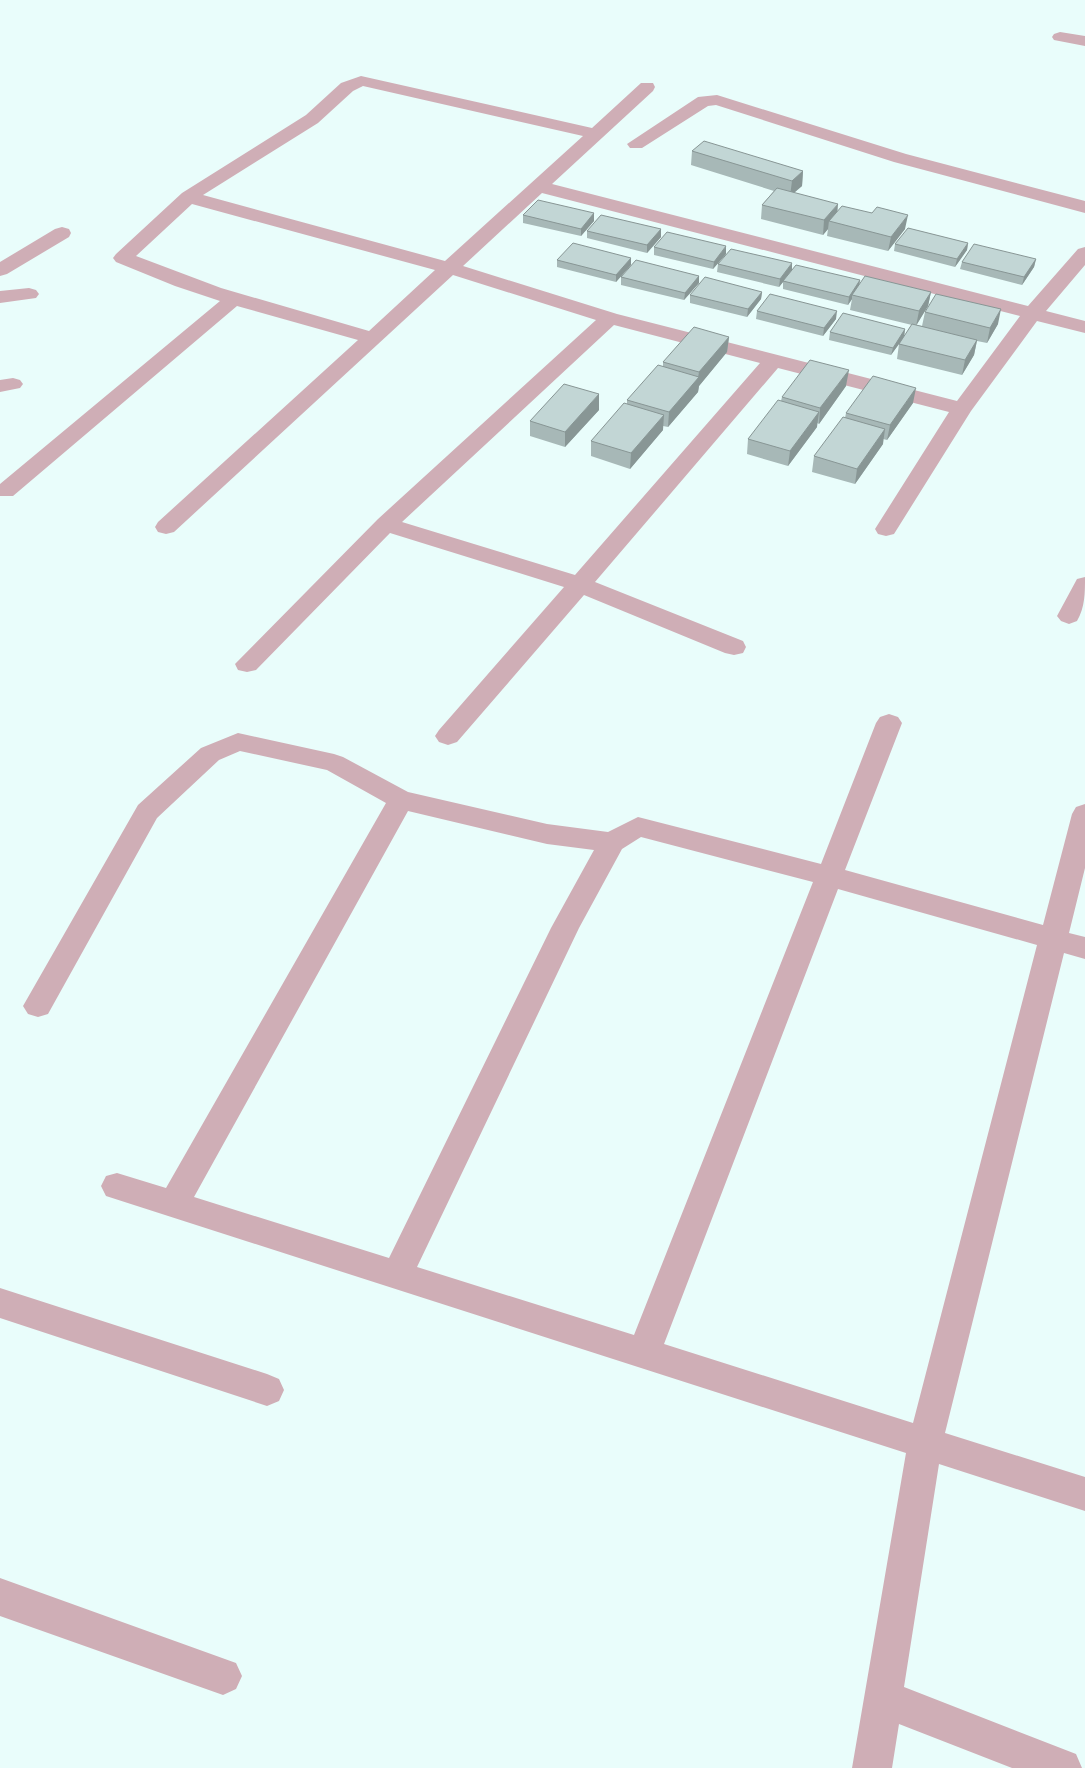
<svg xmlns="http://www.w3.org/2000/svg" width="1085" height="1768" font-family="'Open Sans',sans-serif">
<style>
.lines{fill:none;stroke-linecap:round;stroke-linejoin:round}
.street{fill:#cfaeb6;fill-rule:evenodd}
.wall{fill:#a7b8b7}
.shaded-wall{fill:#889695}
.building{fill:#c2d6d5;stroke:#889695}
</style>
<rect width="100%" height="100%" fill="#e9fdfb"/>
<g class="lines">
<path class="street" d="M 1060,32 L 1085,36 L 1085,46 L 1054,40 L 1052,37 L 1054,34 Z
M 361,76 L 592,128 L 641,83 L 653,83 L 655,87 L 653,91 L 552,184 L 1028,306 L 1078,249 L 1085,247 L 1085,265 L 1046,311 L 1085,321 L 1085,333 L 1037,321 L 971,411 L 894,534 L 886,536 L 878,534 L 875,529 L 949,412 L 778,368 L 595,582 L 743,641 L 746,647 L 743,653 L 734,655 L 725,653 L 584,595 L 457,742 L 448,745 L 439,742 L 435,736 L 439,730 L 564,587 L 390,533 L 256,670 L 247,672 L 238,670 L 235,664 L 378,519 L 596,320 L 453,275 L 174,532 L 166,534 L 158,532 L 155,527 L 158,522 L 358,340 L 237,306 L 13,496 L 0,496 L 0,484 L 220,301 L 175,286 L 116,262 L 113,258 L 116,254 L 182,193 L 306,115 L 341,83 ZM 363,86 L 583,136 L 445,261 L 203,195 L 318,123 L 353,91 ZM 542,193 L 1020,316 L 957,401 L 617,314 L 463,266 ZM 192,204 L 435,270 L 369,331 L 221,288 L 136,256 ZM 614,325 L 760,363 L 575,575 L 402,522 Z
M 717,95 L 906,154 L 1085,201 L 1085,213 L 894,162 L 716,105 L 708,106 L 642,148 L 630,148 L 627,144 L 698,97 Z
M 62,227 L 69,229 L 71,233 L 69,237 L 7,274 L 0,276 L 0,262 L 55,229 Z
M 29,288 L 36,290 L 39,294 L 36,298 L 0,303 L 0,291 Z
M 13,378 L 20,380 L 23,384 L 20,388 L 0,392 L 0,380 Z
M 1085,577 C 1085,593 1085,607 1077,621 L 1069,624 L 1061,621 L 1057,616 L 1077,579 Z
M 889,714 L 898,717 L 902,723 L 845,870 L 1043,925 L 1072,814 L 1076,807 L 1085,804 L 1085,868 L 1069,933 L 1085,937 L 1085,959 L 1064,953 L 945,1433 L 1085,1477 L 1085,1511 L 939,1464 L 904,1687 L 1076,1754 L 1082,1768 L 1012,1768 L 899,1724 L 892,1768 L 852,1768 L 906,1453 L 106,1196 L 101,1186 L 106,1176 L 117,1173 L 166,1188 L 386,803 L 327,770 L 240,751 L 219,760 L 157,818 L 48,1014 L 38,1017 L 28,1014 L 23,1006 L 138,805 L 201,748 L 238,733 L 334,754 L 343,757 L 408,792 L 547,824 L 608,832 L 638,817 L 821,864 L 876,723 L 880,717 ZM 408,811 L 547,844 L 594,850 L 551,928 L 389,1258 L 194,1197 ZM 641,837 L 813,882 L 634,1335 L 417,1267 L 579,928 L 622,849 ZM 838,889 L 1037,945 L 913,1423 L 664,1344 Z
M 0,1288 L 267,1374 L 279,1379 L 284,1390 L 279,1401 L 267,1406 L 0,1318 Z
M 0,1578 L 236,1663 L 242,1676 L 236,1689 L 223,1695 L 0,1616 Z"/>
</g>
<path class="wall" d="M 692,151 L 803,171 L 802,186 L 794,193 L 837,211 L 905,229 L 888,251 L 827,236 L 828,229 L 823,235 L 761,219 L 762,205 L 774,191 L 691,165 Z
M 594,213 L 594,221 L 581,236 L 523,223 L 523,215 Z
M 661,229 L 661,237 L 647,253 L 587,238 L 587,231 Z
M 968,243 L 967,250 L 955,267 L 894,251 L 895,244 Z
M 654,247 L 726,254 L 713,269 L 654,255 Z
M 631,258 L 631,265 L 616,282 L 557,267 L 557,260 Z
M 1036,259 L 1034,267 L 1022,285 L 960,269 L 962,262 Z
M 718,264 L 792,270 L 860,280 L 859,284 L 931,292 L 928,306 L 916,325 L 922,326 L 925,312 L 998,324 L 987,343 L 977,341 L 974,355 L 962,375 L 897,359 L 899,344 L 912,325 L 850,310 L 852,299 L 848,305 L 783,289 L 783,282 L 779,287 L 717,272 Z
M 699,276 L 699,283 L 684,300 L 621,285 L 621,277 Z
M 762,292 L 761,299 L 747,317 L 690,303 L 690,295 Z
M 757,311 L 836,319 L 823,336 L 756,319 Z
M 905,329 L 904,337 L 891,355 L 829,340 L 830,332 Z
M 729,337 L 727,352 L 699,386 L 698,392 L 668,427 L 663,426 L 663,430 L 630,469 L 591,456 L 591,441 L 627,404 L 627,400 L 663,366 L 663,362 Z
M 846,386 L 819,424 L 817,423 L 817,427 L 788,466 L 747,454 L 748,439 L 781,401 L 782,397 Z
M 913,403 L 887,440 L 883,439 L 883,444 L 855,484 L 812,472 L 814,456 L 845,418 L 846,413 Z
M 599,410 L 565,447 L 530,436 L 530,421 Z"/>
<path class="shaded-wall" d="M 803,171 L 802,186 L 790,196 L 792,181 Z
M 838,204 L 837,218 L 829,221 L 828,229 L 823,235 L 824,220 Z
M 594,213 L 594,221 L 581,236 L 581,229 Z
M 908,215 L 905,229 L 888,251 L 891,237 Z
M 661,229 L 661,237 L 647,253 L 647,245 Z
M 968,243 L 967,250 L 955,267 L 957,259 Z
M 726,246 L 726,254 L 713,269 L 714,262 Z
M 631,258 L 631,265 L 616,282 L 616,275 Z
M 1036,259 L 1034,267 L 1022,285 L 1024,277 Z
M 792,263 L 792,271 L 779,287 L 780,279 Z
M 699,276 L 699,283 L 684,300 L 685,293 Z
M 860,280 L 859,288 L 852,295 L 852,299 L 848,305 L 849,297 Z
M 762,292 L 761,299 L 747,317 L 748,309 Z
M 931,292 L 928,306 L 916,326 L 919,311 Z
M 1001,309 L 998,324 L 987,343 L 990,328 Z
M 837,311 L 836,319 L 823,336 L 824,328 Z
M 905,329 L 904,337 L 891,355 L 893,348 Z
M 729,337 L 727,352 L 699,386 L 698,392 L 668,427 L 669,412 L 698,378 L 699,372 Z
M 977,340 L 974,355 L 962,375 L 965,360 Z
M 849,370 L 846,386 L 819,424 L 820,408 Z
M 916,388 L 913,403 L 887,440 L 890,425 Z
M 599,394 L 599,410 L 565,447 L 565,432 Z
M 819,412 L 817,427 L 788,466 L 790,451 Z
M 664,415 L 663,430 L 630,469 L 631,453 Z
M 885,429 L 883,444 L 855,484 L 857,469 Z"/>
<path class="building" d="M 704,141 L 803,171 L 792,181 L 692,151 Z
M 777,188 L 838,204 L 824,220 L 762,205 Z
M 538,200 L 594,213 L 581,229 L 523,215 Z
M 842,206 L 872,213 L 877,207 L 908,215 L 891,237 L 829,221 Z
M 601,215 L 661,229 L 647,245 L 587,231 Z
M 908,228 L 968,243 L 957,259 L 895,244 Z
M 667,232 L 726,246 L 714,262 L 654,247 Z
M 573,243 L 631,258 L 616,275 L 557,260 Z
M 974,244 L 1036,259 L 1024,277 L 962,262 Z
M 731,249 L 792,263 L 780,279 L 718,264 Z
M 636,260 L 699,276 L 685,293 L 621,277 Z
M 796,265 L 860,280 L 849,297 L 783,281 Z
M 865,276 L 931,292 L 919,311 L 852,295 Z
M 705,277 L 762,292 L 748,309 L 690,295 Z
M 770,294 L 837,311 L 824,328 L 757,311 Z
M 936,294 L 1001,309 L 990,328 L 925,312 Z
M 843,313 L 905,329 L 893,348 L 830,332 Z
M 912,324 L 977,340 L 965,360 L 899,344 Z
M 694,327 L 729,337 L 699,372 L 663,362 Z
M 810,360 L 849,370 L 820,408 L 782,397 Z
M 658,365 L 699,377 L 669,412 L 627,400 Z
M 873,376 L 916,388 L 890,425 L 846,413 Z
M 564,384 L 599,394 L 565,432 L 530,421 Z
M 778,400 L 819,412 L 790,451 L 748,439 Z
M 624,403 L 664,415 L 631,453 L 591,441 Z
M 843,417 L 885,429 L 857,469 L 814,456 Z"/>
</svg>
